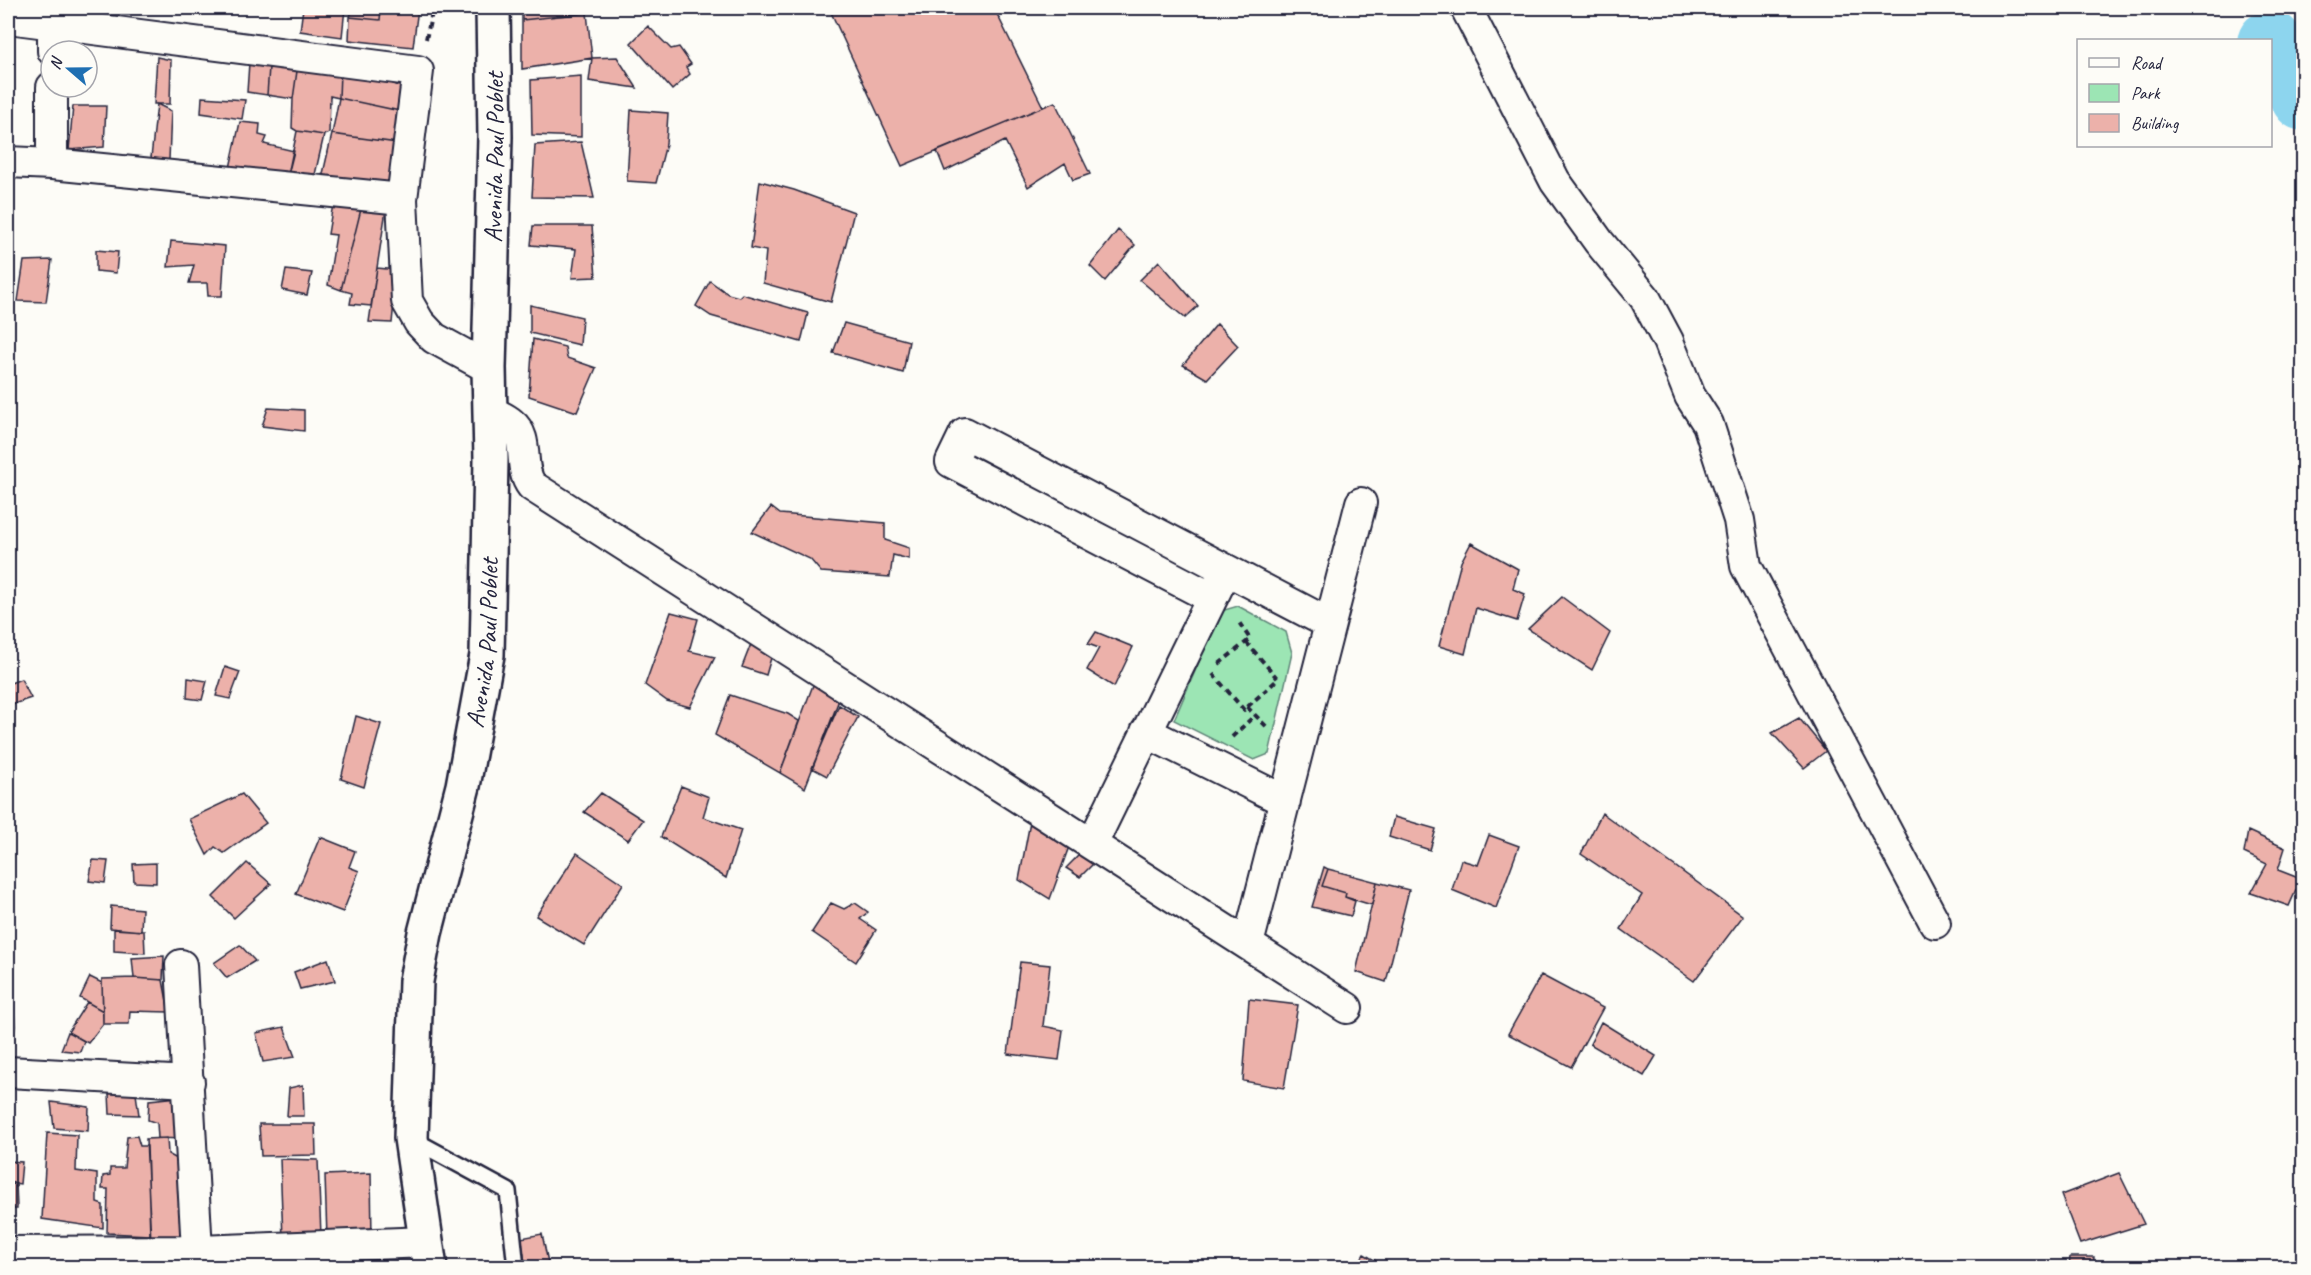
<svg xmlns="http://www.w3.org/2000/svg" width="2311" height="1275" font-family="Caveat,sans-serif">
<style>
.green{fill:#9ce5b4;stroke:#5f8478;stroke-width:1.5}
.lines{fill:none;stroke-linecap:round;stroke-linejoin:round}
.river{stroke:#8dd5ee;stroke-width:66}
.building{fill:#ecb1aa;stroke:#22223b;stroke-width:1.5}
.service-casing{stroke:#22223b;stroke-width:20}
.minor-casing{stroke:#22223b;stroke-width:34}
.secondary-casing{stroke:#22223b;stroke-width:38}
.path{stroke:#22223b;stroke-width:4;stroke-dasharray:6 4.5;stroke-linecap:butt}
.service{stroke:#fdfcf7;stroke-width:15}
.minor{stroke:#fdfcf7;stroke-width:30}
.secondary{stroke:#fdfcf7;stroke-width:33}
.labels{text-anchor:middle;dominant-baseline:central;stroke-width:4.5;stroke-linejoin:round;paint-order:stroke}
.street-label{font-size:26px;fill:#22223b;stroke:#fdfcf7}
</style>
<rect width="100%" height="100%" fill="#fdfcf7"/>
<filter id="ink" filterUnits="userSpaceOnUse"><feTurbulence type="fractalNoise" baseFrequency=".0167" numOctaves="2"/><feDisplacementMap in="SourceGraphic" scale="12" xChannelSelector="R" yChannelSelector="G"/><feConvolveMatrix kernelMatrix="1 2 1 2 8 2 1 2 1" color-interpolation-filters="sRGB"/></filter>
<g filter="url(#ink)">
<path class="green" d="M 1238,606 L 1286,632 L 1292,653 L 1269,754 L 1254,760 L 1174,720 L 1221,611 Z"/>
<g class="lines">
<path class="river" d="M 2270,43 L 2304,98"/>
</g>
<path class="building" d="M 303,8 L 345,8 L 342,37 L 300,31 Z
M 353,8 L 381,8 L 380,20 L 350,17 Z
M 381,8 L 418,8 L 413,47 L 349,40 L 350,17 L 380,20 Z
M 522,8 L 585,8 L 587,13 L 522,20 Z
M 829,8 L 994,8 L 1043,107 L 902,166 Z
M 587,13 L 592,58 L 522,69 L 522,20 Z
M 648,26 L 671,49 L 679,47 L 691,64 L 686,67 L 690,74 L 672,90 L 631,43 Z
M 157,57 L 171,60 L 170,104 L 154,104 Z
M 617,57 L 637,88 L 589,81 L 592,58 Z
M 249,63 L 269,67 L 267,95 L 247,92 Z
M 298,64 L 293,99 L 267,95 L 269,67 Z
M 298,64 L 340,72 L 339,98 L 330,96 L 329,133 L 324,135 L 297,131 L 292,128 L 293,99 Z
M 340,72 L 390,78 L 393,84 L 405,88 L 400,111 L 339,98 Z
M 581,76 L 581,137 L 532,135 L 531,80 Z
M 202,97 L 245,100 L 242,119 L 201,113 Z
M 339,98 L 400,111 L 397,143 L 332,134 Z
M 1055,102 L 1090,174 L 1073,180 L 1065,163 L 1028,187 L 1005,141 L 945,171 L 937,151 Z
M 157,104 L 171,111 L 169,160 L 151,158 Z
M 73,106 L 106,106 L 104,147 L 69,150 Z
M 631,110 L 668,113 L 666,144 L 656,183 L 627,181 Z
M 240,122 L 260,124 L 259,135 L 267,137 L 264,144 L 294,151 L 288,175 L 230,168 Z
M 297,131 L 324,135 L 314,179 L 288,175 Z
M 332,134 L 397,143 L 396,187 L 322,178 Z
M 581,142 L 594,198 L 532,197 L 535,145 Z
M 760,181 L 794,190 L 854,212 L 831,302 L 763,283 L 766,251 L 751,248 Z
M 333,204 L 362,205 L 341,290 L 328,285 L 336,235 L 328,234 Z
M 362,205 L 386,210 L 371,306 L 350,304 L 352,293 L 341,290 Z
M 533,226 L 592,226 L 596,277 L 572,278 L 576,249 L 531,245 Z
M 1118,230 L 1135,245 L 1105,281 L 1090,266 Z
M 171,241 L 225,246 L 222,296 L 208,296 L 207,283 L 189,283 L 194,265 L 168,267 Z
M 96,250 L 118,252 L 116,273 L 96,271 Z
M 52,260 L 46,302 L 18,301 L 24,261 Z
M 1159,261 L 1198,306 L 1185,318 L 1140,280 Z
M 377,268 L 397,270 L 392,323 L 369,322 Z
M 286,270 L 312,273 L 307,295 L 282,290 Z
M 710,281 L 728,294 L 739,297 L 742,294 L 808,313 L 801,342 L 711,316 L 696,306 Z
M 530,305 L 582,317 L 580,345 L 530,333 Z
M 844,323 L 909,341 L 903,373 L 833,353 Z
M 1217,324 L 1238,346 L 1207,379 L 1183,365 Z
M 533,339 L 565,347 L 567,358 L 596,368 L 577,412 L 529,396 Z
M 268,408 L 304,410 L 304,431 L 262,426 Z
M 771,507 L 780,514 L 885,523 L 885,540 L 909,548 L 909,559 L 893,555 L 890,577 L 821,572 L 810,559 L 752,532 Z
M 1471,543 L 1518,569 L 1513,589 L 1525,594 L 1517,621 L 1476,608 L 1465,654 L 1439,646 L 1461,562 Z
M 1562,597 L 1610,633 L 1592,670 L 1528,629 Z
M 671,612 L 698,619 L 689,651 L 715,657 L 690,707 L 667,701 L 645,685 Z
M 1096,632 L 1133,647 L 1114,687 L 1087,670 L 1099,648 L 1088,644 Z
M 751,644 L 773,651 L 766,675 L 742,667 Z
M 225,667 L 240,672 L 230,699 L 216,696 Z
M 816,677 L 842,692 L 805,788 L 780,773 Z
M 188,678 L 207,681 L 202,700 L 187,698 Z
M 21,679 L 31,698 L 8,706 L 8,684 Z
M 730,695 L 788,714 L 799,721 L 780,773 L 715,735 Z
M 839,705 L 858,717 L 827,776 L 812,768 Z
M 356,716 L 381,724 L 364,787 L 341,779 Z
M 1799,718 L 1826,751 L 1804,768 L 1772,733 Z
M 681,786 L 709,797 L 703,817 L 741,830 L 726,878 L 661,837 Z
M 601,793 L 643,820 L 628,840 L 584,812 Z
M 242,794 L 266,823 L 224,853 L 215,847 L 207,855 L 189,819 Z
M 1602,813 L 1743,916 L 1694,981 L 1621,929 L 1642,895 L 1581,854 Z
M 1031,817 L 1071,841 L 1050,899 L 1019,880 Z
M 1394,817 L 1436,829 L 1430,850 L 1389,837 Z
M 2248,831 L 2285,848 L 2278,870 L 2301,879 L 2289,906 L 2251,893 L 2267,864 L 2244,853 Z
M 1489,835 L 1519,846 L 1496,908 L 1452,890 L 1461,860 L 1478,865 Z
M 320,837 L 355,851 L 349,867 L 359,871 L 343,912 L 296,894 Z
M 577,853 L 623,884 L 584,945 L 536,916 Z
M 1080,854 L 1095,862 L 1080,877 L 1066,868 Z
M 93,860 L 108,861 L 105,883 L 89,881 Z
M 156,863 L 156,883 L 134,882 L 133,864 Z
M 247,863 L 271,884 L 234,918 L 213,897 Z
M 1324,867 L 1328,869 L 1322,886 L 1346,893 L 1345,897 L 1355,901 L 1351,916 L 1312,907 Z
M 1328,869 L 1377,882 L 1372,905 L 1345,897 L 1346,893 L 1322,886 Z
M 1377,882 L 1409,890 L 1386,982 L 1356,972 Z
M 831,903 L 844,909 L 855,903 L 868,912 L 860,919 L 876,930 L 856,962 L 812,932 Z
M 111,906 L 142,909 L 141,931 L 110,928 Z
M 114,929 L 144,931 L 145,953 L 114,951 Z
M 240,945 L 255,961 L 227,978 L 214,963 Z
M 164,956 L 163,980 L 134,978 L 132,958 Z
M 328,959 L 335,981 L 300,989 L 294,972 Z
M 1020,962 L 1050,965 L 1043,1026 L 1063,1030 L 1059,1060 L 1008,1054 Z
M 1541,975 L 1603,1008 L 1571,1067 L 1508,1034 Z
M 90,977 L 102,983 L 103,1011 L 80,998 Z
M 134,978 L 163,980 L 169,1012 L 130,1011 L 129,1024 L 103,1024 L 102,979 Z
M 8,992 L 13,993 L 15,1026 L 8,1025 Z
M 1249,999 L 1298,1005 L 1284,1088 L 1243,1081 Z
M 87,1002 L 103,1011 L 103,1024 L 88,1043 L 68,1032 Z
M 1601,1022 L 1656,1056 L 1644,1076 L 1590,1044 Z
M 8,1025 L 15,1026 L 12,1049 L 8,1049 Z
M 284,1027 L 295,1057 L 263,1062 L 256,1033 Z
M 68,1032 L 84,1041 L 80,1052 L 61,1050 Z
M 303,1085 L 304,1116 L 287,1116 L 289,1088 Z
M 109,1093 L 136,1094 L 139,1115 L 110,1114 Z
M 179,1097 L 182,1139 L 158,1138 L 157,1123 L 148,1120 L 149,1100 Z
M 51,1102 L 89,1107 L 88,1131 L 54,1128 Z
M 259,1124 L 315,1124 L 316,1155 L 261,1156 Z
M 47,1133 L 77,1135 L 76,1171 L 97,1174 L 97,1203 L 103,1205 L 103,1228 L 42,1219 Z
M 137,1136 L 140,1146 L 147,1146 L 150,1235 L 107,1233 L 108,1189 L 102,1189 L 103,1176 L 110,1175 L 110,1168 L 124,1168 L 127,1137 Z
M 167,1138 L 168,1154 L 186,1164 L 183,1242 L 151,1242 L 146,1139 Z
M 280,1159 L 318,1160 L 321,1236 L 283,1239 Z
M 8,1161 L 22,1162 L 20,1184 L 8,1182 Z
M 371,1173 L 372,1239 L 327,1238 L 325,1175 Z
M 2119,1173 L 2144,1224 L 2080,1244 L 2061,1195 Z
M 16,1183 L 17,1209 L 8,1209 L 8,1186 Z
M 542,1234 L 549,1267 L 526,1268 L 521,1238 Z
M 1364,1254 L 1388,1268 L 1356,1268 Z
M 2070,1257 L 2094,1257 L 2093,1268 L 2069,1268 Z"/>
<g class="lines">
<g class="service-casing">
<path id="service" d="M 412,1139 L 508,1191 L 516,1268"/>
</g>
<g class="minor-casing">
<path id="minor" d="M 1466,8 L 1555,181 L 1599,242 L 1645,298 L 1668,341 L 1690,396 L 1708,424 L 1739,520 L 1746,566 L 1935,923
M 8,18 L 418,71 L 402,199 L 407,301 L 419,322 L 434,338 L 489,368
M 53,51 L 53,24
M 8,162 L 52,164 L 402,199
M 52,164 L 52,87
M 490,411 C 497,415 506,418 511,423 C 531,439 517,467 532,486 L 1347,1008
M 1212,598 L 951,462 L 965,433 L 1330,624
M 1146,732 L 1285,801
M 1092,844 L 1221,580
M 1248,944 L 1361,503
M 181,965 L 198,1268
M 8,1072 L 189,1082
M 8,1252 L 199,1251 L 427,1242"/>
</g>
<g class="secondary-casing">
<g id="secondary">
<path id="s1" d="M 430,1268 L 411,1138 L 416,981 L 425,933 L 463,786 L 487,655 L 491,460 L 489,368 L 495,137 L 493,8"/>
</g>
</g>
<path class="path" d="M 426,39 L 433,8
M 1219,664 L 1250,639 L 1238,621
M 1213,674 L 1244,710 L 1278,679 L 1246,642
M 1247,707 L 1268,728
M 1232,737 L 1255,715"/>
<use href="#service" class="service"/>
<use href="#minor" class="minor"/>
<use href="#secondary" class="secondary"/>
</g>
</g>
<g class="labels">
<g class="street-label">
<text stroke="none"><textPath href="#s1" startOffset="1120">Avenida Paul Poblet</textPath></text>
<text stroke="none"><textPath href="#s1" startOffset="634">Avenida Paul Poblet</textPath></text>
</g>
</g>
<rect width="2311" height="1275" fill="none" stroke="#fdfcf7" stroke-width="30"/>
<rect x="15" y="15" width="2281" height="1245" fill="none" stroke="#22223b" stroke-width="2" filter="url(#ink)"/>
<rect x="2077" y="39" width="195" height="108" fill="#fdfcf7" stroke="#a5a5ac" stroke-width="1.5"/>
<rect x="2089" y="58" width="30" height="9" fill="#fdfcf7" stroke="#a5a5ac" stroke-width="1.5"/>
<text x="2131" y="69" font-size="18" fill="#22223b">Road</text>
<rect x="2089" y="84" width="30" height="18" fill="#9ce5b4" stroke="#a5a5ac" stroke-width="1.5"/>
<text x="2131" y="99" font-size="18" fill="#22223b">Park</text>
<rect x="2089" y="114" width="30" height="18" fill="#ecb1aa" stroke="#a5a5ac" stroke-width="1.5"/>
<text x="2131" y="129" font-size="18" fill="#22223b">Building</text>
<g transform="translate(69 69) rotate(290)"><circle r="28" fill="#fdfcf7" stroke="#a5a5ac" stroke-width="1.5"/>
<path d="M0-4.5L10 22L0 15L-10 22Z" fill="#1f6fb2"/>
<text y="-9" font-size="16" font-weight="bold" text-anchor="middle" fill="#22223b">N</text>
</g>
</svg>
